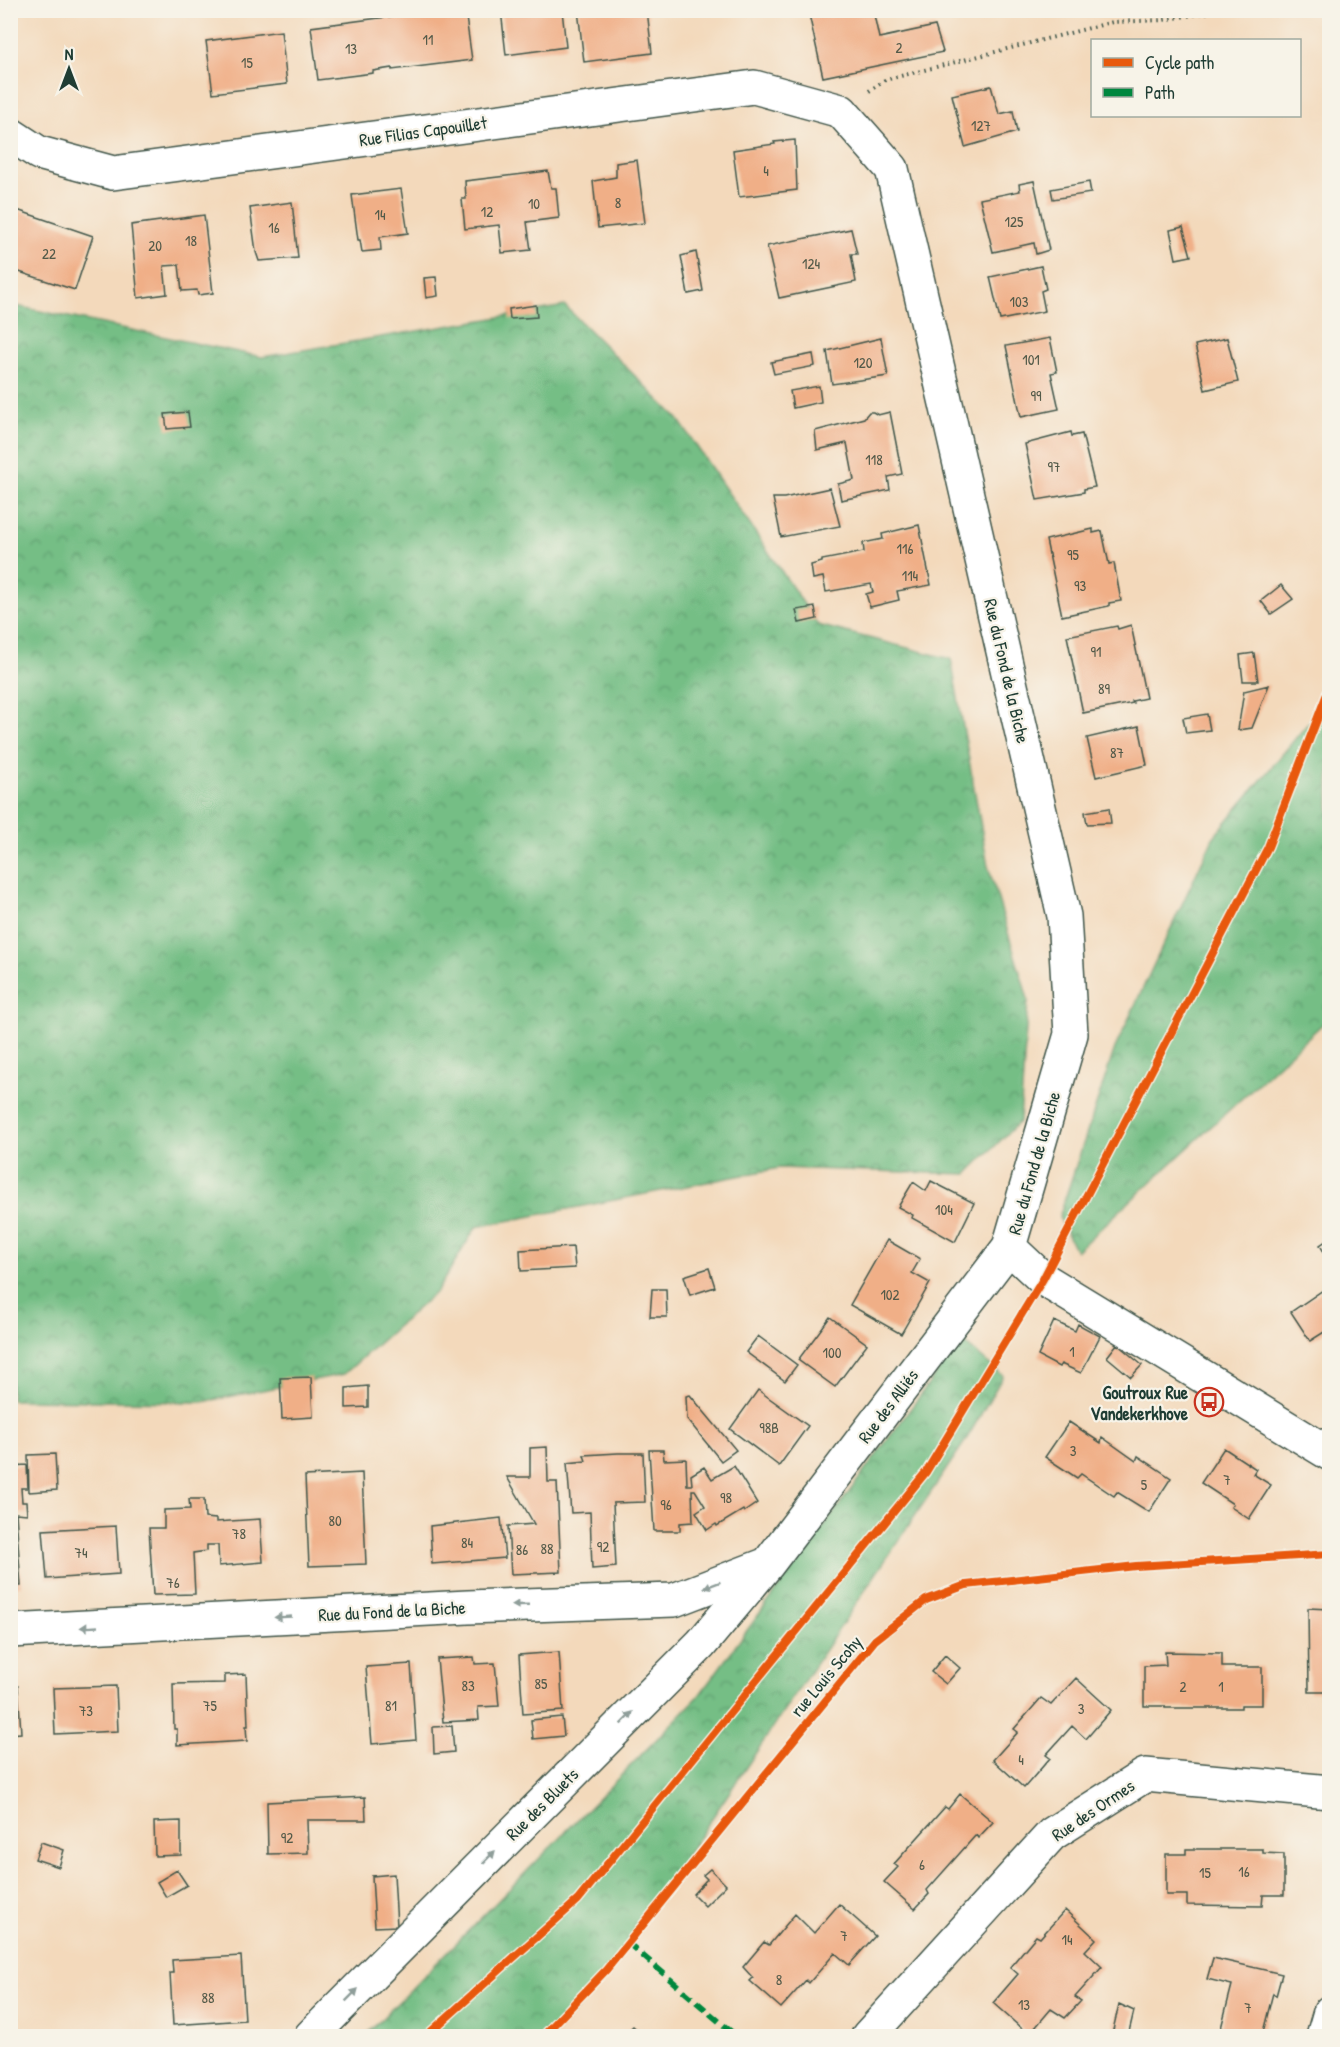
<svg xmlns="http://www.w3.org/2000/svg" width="1340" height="2047" font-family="'Patrick Hand',sans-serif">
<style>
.forest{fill:url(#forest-crowns);stroke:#4a7e5c;stroke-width:1.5}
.building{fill:#f0af87}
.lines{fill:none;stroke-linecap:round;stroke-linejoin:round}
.minor-casing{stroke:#3f5448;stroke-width:36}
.path{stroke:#3f5448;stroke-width:4;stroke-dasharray:1.5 4.5;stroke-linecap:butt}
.minor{stroke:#fff;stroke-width:33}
.quiet{stroke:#00873e;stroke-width:6;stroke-dasharray:12 6;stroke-linecap:butt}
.cycleway-casing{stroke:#f7f3e8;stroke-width:11}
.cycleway{stroke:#e8590c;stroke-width:8}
.oneway{fill:#8f9e9a}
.labels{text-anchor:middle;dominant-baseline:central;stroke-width:4.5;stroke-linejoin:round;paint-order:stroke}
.number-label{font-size:15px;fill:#535a49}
.street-label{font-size:18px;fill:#1f3d34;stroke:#f7f3e8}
.poi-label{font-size:18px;font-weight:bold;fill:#1f3d34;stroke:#f7f3e8;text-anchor:end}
</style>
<defs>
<pattern id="forest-crowns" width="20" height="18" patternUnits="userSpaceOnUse" patternTransform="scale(1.5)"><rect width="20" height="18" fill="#75be85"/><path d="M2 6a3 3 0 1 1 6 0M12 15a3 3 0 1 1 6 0" fill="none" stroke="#5f9c6e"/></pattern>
</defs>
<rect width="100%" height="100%" fill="#f7f3e8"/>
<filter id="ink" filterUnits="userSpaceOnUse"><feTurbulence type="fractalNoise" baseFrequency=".0167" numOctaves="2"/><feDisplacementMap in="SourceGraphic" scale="12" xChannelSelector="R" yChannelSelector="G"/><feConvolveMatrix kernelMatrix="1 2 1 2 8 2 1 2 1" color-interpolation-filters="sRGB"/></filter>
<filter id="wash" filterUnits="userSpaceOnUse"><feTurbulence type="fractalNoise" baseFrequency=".008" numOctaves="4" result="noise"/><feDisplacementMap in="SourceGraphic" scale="24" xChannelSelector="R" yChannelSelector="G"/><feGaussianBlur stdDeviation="1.35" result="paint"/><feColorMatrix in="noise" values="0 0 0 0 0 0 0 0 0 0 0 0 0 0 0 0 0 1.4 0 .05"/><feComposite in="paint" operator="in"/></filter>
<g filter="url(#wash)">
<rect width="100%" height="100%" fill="#f3d9bb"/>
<path class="forest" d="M 11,305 L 262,357 L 565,306 L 678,419 L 818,625 L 951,659 L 988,866 L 1028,999 L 1020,1121 L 967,1174 L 779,1168 L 476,1227 L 437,1291 L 344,1374 L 202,1402 L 11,1400 Z
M 1329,698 L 1329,1018 L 1076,1251 L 1059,1217 L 1115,1048 L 1213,838 Z
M 961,1340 L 1003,1376 L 966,1440 L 628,1943 L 572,2014 L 548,2036 L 365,2036 L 698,1697 Z"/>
<g id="blocks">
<path class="building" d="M 440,10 L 465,10 L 472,60 L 392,70 L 392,68 L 373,71 L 373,73 L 318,80 L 311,27 Z
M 501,10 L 562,10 L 566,47 L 506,55 Z
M 578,10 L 647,10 L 652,53 L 584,62 Z
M 808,10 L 873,10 L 879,38 L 935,26 L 943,52 L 823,77 Z
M 281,31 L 287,84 L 213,93 L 206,41 Z
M 991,86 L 999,114 L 1013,111 L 1017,132 L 965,147 L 952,95 Z
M 795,140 L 797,190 L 739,197 L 733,150 L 775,144 L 774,142 Z
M 637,160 L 645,223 L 598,228 L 593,181 L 616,177 L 616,163 Z
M 548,171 L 551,188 L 556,188 L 559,218 L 527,222 L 531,250 L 502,253 L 499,225 L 465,229 L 462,199 L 466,199 L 465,181 Z
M 1034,181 L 1049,250 L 1036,254 L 1034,243 L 993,252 L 980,199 L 1020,191 L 1019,184 Z
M 1089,182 L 1091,193 L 1053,199 L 1051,189 Z
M 401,189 L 408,233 L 380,237 L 381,250 L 362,252 L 360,240 L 358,240 L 352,195 Z
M 292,202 L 298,258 L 259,261 L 256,252 L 250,208 Z
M 17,210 L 93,236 L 75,290 L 10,269 L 10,227 Z
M 204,215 L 213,293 L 198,295 L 197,290 L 182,291 L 179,265 L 164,266 L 167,294 L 138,298 L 131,225 Z
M 1183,227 L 1191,256 L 1176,259 L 1170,230 Z
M 851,229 L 857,254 L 851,254 L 856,282 L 779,298 L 767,246 Z
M 696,252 L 703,291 L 688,294 L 681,256 Z
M 1041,266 L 1046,289 L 1041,291 L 1045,311 L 1000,320 L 990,277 Z
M 436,277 L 438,296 L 426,298 L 424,278 Z
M 536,305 L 537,317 L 510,319 L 509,309 Z
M 881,338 L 888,376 L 832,384 L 827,351 Z
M 1050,338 L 1057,372 L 1051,373 L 1059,409 L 1021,417 L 1006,346 Z
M 1227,338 L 1238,382 L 1205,390 L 1195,345 Z
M 813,354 L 815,366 L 774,374 L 771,362 Z
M 819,386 L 821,402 L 793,408 L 790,391 Z
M 188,412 L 190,427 L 167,429 L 165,414 Z
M 869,412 L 873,412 L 878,415 L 890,412 L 902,474 L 888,477 L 890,490 L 841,500 L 838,484 L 854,480 L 847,443 L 817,450 L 815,431 L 864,418 Z
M 1071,432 L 1072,436 L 1082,434 L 1095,487 L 1084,489 L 1084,492 L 1037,500 L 1025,444 Z
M 830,488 L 840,526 L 781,537 L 773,498 L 784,498 Z
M 919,525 L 931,585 L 897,591 L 899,600 L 870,607 L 866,594 L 873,592 L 871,584 L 826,592 L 823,577 L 813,579 L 811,565 L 822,562 L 822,560 L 864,552 L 863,543 L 883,539 L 882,534 Z
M 1093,529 L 1093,533 L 1102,531 L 1109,564 L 1114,563 L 1121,601 L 1109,603 L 1109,606 L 1062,616 L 1046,540 Z
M 1281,585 L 1293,599 L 1271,614 L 1261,601 Z
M 815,607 L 817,619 L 799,623 L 796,610 Z
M 1131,625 L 1146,698 L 1132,701 L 1133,703 L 1083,713 L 1067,636 L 1117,626 L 1118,629 Z
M 1254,653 L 1258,681 L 1243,681 L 1240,655 Z
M 1269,685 L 1252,728 L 1238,730 L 1244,691 Z
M 1207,714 L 1210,730 L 1186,733 L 1183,718 Z
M 1139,726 L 1147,765 L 1096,777 L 1087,738 Z
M 1109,808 L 1111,823 L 1087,824 L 1085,812 Z
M 931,1181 L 974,1203 L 955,1242 L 912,1218 L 913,1215 L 898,1207 L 913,1182 L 926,1191 Z
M 1329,1239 L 1329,1261 L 1320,1245 Z
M 887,1240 L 920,1259 L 912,1273 L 930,1283 L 901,1334 L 850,1305 Z
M 573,1247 L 575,1268 L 521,1271 L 520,1250 Z
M 709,1268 L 715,1287 L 690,1295 L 684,1276 Z
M 1329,1286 L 1329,1329 L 1310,1341 L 1291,1312 Z
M 652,1289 L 666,1289 L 667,1317 L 650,1317 Z
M 830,1317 L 867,1344 L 835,1387 L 798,1360 Z
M 1054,1321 L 1075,1331 L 1078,1324 L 1100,1336 L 1081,1373 L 1061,1364 L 1059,1367 L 1038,1356 Z
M 758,1336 L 797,1365 L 785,1381 L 746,1352 Z
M 1117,1344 L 1142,1365 L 1131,1377 L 1107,1357 Z
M 311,1377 L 313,1417 L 282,1419 L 280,1378 Z
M 368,1386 L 368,1407 L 346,1408 L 346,1388 Z
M 758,1390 L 808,1426 L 779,1466 L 730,1429 Z
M 690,1395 L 736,1450 L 721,1461 L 687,1419 L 686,1396 Z
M 1069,1422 L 1101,1443 L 1102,1437 L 1136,1461 L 1138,1456 L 1171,1478 L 1149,1512 L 1117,1492 L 1114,1496 L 1081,1474 L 1077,1478 L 1045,1457 Z
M 547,1447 L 548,1482 L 557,1482 L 561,1572 L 511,1574 L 508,1526 L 534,1524 L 507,1477 L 530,1477 L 530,1448 Z
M 1224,1448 L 1256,1469 L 1253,1474 L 1271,1485 L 1249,1519 L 1231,1507 L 1233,1504 L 1201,1483 Z
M 649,1450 L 663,1450 L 664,1460 L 686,1459 L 687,1485 L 692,1485 L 691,1475 L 704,1467 L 712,1479 L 734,1466 L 757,1503 L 744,1512 L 743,1510 L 717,1526 L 716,1524 L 707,1530 L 696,1512 L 705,1506 L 695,1490 L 692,1490 L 693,1522 L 680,1523 L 680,1531 L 654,1531 Z
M 618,1453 L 643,1453 L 645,1502 L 613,1503 L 616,1567 L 592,1569 L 590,1512 L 571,1513 L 567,1463 L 586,1461 L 584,1455 Z
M 55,1454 L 57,1490 L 29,1492 L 28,1455 Z
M 27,1465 L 28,1488 L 21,1488 L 22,1502 L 26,1502 L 27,1514 L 16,1513 L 21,1586 L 10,1586 L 10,1466 Z
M 362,1473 L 366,1564 L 309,1566 L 305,1476 Z
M 189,1499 L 204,1499 L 205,1518 L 216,1519 L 216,1522 L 260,1519 L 263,1562 L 219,1566 L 218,1545 L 207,1545 L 207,1551 L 193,1553 L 195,1594 L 153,1595 L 149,1528 L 164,1528 L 164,1510 L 190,1509 Z
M 501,1518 L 505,1558 L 432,1564 L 430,1526 Z
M 116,1526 L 119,1574 L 47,1579 L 43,1530 Z
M 1308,1608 L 1329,1609 L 1329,1692 L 1309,1692 Z
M 559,1652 L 563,1711 L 523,1714 L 519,1655 Z
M 1165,1652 L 1222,1653 L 1222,1667 L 1262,1667 L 1262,1705 L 1241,1705 L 1241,1708 L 1165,1708 L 1165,1706 L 1144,1706 L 1144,1666 L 1166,1665 Z
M 945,1655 L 960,1668 L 946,1684 L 931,1672 Z
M 474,1657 L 475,1664 L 495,1663 L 499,1706 L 478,1707 L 479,1720 L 443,1722 L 437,1659 Z
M 411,1664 L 416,1740 L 372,1744 L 366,1667 Z
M 246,1674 L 248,1726 L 246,1726 L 247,1741 L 177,1745 L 177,1729 L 174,1729 L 173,1684 L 225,1683 L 225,1675 Z
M 1076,1678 L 1111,1710 L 1086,1739 L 1072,1726 L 1046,1755 L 1050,1758 L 1024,1788 L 993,1760 L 1018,1732 L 1014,1729 L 1041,1698 L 1051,1705 Z
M 10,1686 L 18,1686 L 21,1733 L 10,1734 Z
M 116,1686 L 118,1731 L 55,1734 L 53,1688 Z
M 562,1717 L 564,1736 L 533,1739 L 531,1720 Z
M 452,1726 L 454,1752 L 434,1754 L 433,1727 Z
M 960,1794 L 993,1822 L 978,1838 L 976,1835 L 927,1890 L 929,1894 L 915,1909 L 884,1882 L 898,1867 L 894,1864 L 945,1807 L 948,1809 Z
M 365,1797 L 366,1820 L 307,1820 L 308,1853 L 268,1854 L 267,1802 Z
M 181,1821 L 181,1855 L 155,1856 L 154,1822 Z
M 41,1842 L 64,1850 L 59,1867 L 35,1859 Z
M 1186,1849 L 1263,1849 L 1263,1853 L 1284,1854 L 1284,1895 L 1263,1895 L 1262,1906 L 1187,1905 L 1187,1895 L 1166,1895 L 1166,1854 L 1186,1854 Z
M 710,1869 L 726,1885 L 705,1906 L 693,1894 L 707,1879 L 703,1875 Z
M 177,1870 L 187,1885 L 166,1897 L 157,1882 Z
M 394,1874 L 397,1926 L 375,1927 L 372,1876 Z
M 839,1904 L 875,1936 L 849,1965 L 835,1953 L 809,1983 L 806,1980 L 781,2008 L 750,1981 L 753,1978 L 743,1967 L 764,1942 L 769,1945 L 795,1914 L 814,1933 Z
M 1065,1910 L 1096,1939 L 1085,1951 L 1102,1967 L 1075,1997 L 1081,2001 L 1065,2018 L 1051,2009 L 1029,2035 L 993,2003 L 1018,1974 L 1010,1967 L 1036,1936 L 1040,1938 Z
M 241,1956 L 245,2020 L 173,2025 L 170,1973 L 173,1973 L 172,1960 Z
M 1213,1958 L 1282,1974 L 1276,1996 L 1273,1993 L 1262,2036 L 1219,2036 L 1232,1985 L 1207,1979 Z
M 1119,2004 L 1134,2011 L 1128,2036 L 1113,2030 Z
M 633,2026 L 644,2036 L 623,2036 Z"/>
</g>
</g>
<g filter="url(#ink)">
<use href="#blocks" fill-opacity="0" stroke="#3f5448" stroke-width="1.5"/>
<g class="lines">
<g class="minor-casing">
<path id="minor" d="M 10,134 L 39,153 L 113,173 L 754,87 L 841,111 L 892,169 L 1064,916 L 1071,1034 L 1009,1247 L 767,1565 L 701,1644 L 311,2036
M 1009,1247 L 1043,1279 L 1330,1454
M 10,1631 L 468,1607 L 674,1600 L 765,1565
M 868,2036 L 1052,1834 L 1145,1775 L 1330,1792
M 1323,2036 L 1330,2012"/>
</g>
<path class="path" d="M 869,91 L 885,80 L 1113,22 L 1163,20 L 1223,10"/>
<use href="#minor" class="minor"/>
<path class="quiet" d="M 628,1943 L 736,2036"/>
<g class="cycleway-casing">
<path id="cycleway" d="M 426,2036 L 578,1900 L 926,1472 L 1043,1279 L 1268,847 L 1330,686
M 543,2036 L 606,1970 L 875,1640 L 926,1600 L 966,1585 L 1136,1566 L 1330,1554"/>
</g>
<use href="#cycleway" class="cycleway"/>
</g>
<defs><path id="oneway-solid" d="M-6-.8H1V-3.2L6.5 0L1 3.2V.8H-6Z" transform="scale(1.5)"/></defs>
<g class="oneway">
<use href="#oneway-solid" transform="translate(712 1585) rotate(159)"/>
<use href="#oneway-solid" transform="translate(520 1605) rotate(178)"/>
<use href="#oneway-solid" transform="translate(283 1617) rotate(177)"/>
<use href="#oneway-solid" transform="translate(89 1627) rotate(177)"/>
<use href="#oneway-solid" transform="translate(627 1718) rotate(-45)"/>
<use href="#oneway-solid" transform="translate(489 1857) rotate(-45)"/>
<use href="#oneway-solid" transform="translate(352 1995) rotate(-45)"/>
</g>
</g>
<defs>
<g id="bus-ring" transform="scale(1.5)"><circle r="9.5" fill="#f7f3e8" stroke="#c8321e" stroke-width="1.5"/><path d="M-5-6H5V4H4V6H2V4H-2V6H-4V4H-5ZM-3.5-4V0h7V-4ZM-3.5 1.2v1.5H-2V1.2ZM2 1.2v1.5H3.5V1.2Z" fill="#c8321e"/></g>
</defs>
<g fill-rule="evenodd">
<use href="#bus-ring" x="1209" y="1402"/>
</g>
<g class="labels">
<g class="number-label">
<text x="428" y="39">11</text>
<text x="899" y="47">2</text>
<text x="351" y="48">13</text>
<text x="247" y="62">15</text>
<text x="981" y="125">127</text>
<text x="766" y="170">4</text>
<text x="618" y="202">8</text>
<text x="534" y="203">10</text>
<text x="487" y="211">12</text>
<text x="380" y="214">14</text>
<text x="1014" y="221">125</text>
<text x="274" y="227">16</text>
<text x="191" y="240">18</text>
<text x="155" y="245">20</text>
<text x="49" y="253">22</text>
<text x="811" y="263">124</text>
<text x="1019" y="301">103</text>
<text x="1031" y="359">101</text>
<text x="863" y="362">120</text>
<text x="1036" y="395">99</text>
<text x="874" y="459">118</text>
<text x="1054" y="466">97</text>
<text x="905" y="548">116</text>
<text x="1073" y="554">95</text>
<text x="910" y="575">114</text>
<text x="1080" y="585">93</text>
<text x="1096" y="651">91</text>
<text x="1104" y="688">89</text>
<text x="1117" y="752">87</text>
<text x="944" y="1209">104</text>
<text x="890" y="1294">102</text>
<text x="1072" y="1351">1</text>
<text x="832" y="1352">100</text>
<text x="769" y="1427">98B</text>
<text x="1073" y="1450">3</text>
<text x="1227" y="1479">7</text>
<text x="1144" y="1484">5</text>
<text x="726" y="1497">98</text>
<text x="666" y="1504">96</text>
<text x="335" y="1520">80</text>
<text x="239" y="1533">78</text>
<text x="467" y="1542">84</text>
<text x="603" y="1546">92</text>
<text x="547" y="1548">88</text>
<text x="522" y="1549">86</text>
<text x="81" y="1552">74</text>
<text x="173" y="1582">76</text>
<text x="541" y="1683">85</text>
<text x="468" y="1685">83</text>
<text x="1183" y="1686">2</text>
<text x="1221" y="1686">1</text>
<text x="210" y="1705">75</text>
<text x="391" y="1705">81</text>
<text x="1081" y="1708">3</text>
<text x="86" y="1710">73</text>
<text x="1021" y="1759">4</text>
<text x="287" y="1837">92</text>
<text x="922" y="1864">6</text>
<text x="1244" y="1871">16</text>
<text x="1205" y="1872">15</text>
<text x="844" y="1935">7</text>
<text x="1067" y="1939">14</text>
<text x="779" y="1979">8</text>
<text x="208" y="1997">88</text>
<text x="1024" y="2004">13</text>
<text x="1248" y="2007">7</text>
</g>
<g class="street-label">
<text transform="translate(423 131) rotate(-8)">Rue Filias Capouillet</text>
<text transform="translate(1007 671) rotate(77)">Rue du Fond de la Biche</text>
<text transform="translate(1034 1163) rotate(-74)">Rue du Fond de la Biche</text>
<text transform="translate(888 1406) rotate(-53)">Rue des Alliés</text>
<text transform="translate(392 1611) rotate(-3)">Rue du Fond de la Biche</text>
<text transform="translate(826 1676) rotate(-50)">rue Louis Scohy</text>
<text transform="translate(542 1804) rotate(-45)">Rue des Bluets</text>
<text transform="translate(1093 1810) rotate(-34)">Rue des Ormes</text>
</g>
<g class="poi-label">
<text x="1188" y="1392">Goutroux Rue<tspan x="1188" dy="21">Vandekerkhove</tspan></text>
</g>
</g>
<rect width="1340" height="2047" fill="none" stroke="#f7f3e8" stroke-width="36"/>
<rect x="1091" y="39" width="210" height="78" fill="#f7f3e8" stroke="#a1aaa0" stroke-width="1.5"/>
<rect x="1103" y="58" width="30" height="9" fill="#e8590c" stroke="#a1aaa0" stroke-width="1.5"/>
<text x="1145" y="69" font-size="18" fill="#1f3d34">Cycle path</text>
<rect x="1103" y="88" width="30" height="9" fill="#00873e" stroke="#a1aaa0" stroke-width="1.5"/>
<text x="1145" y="99" font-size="18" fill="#1f3d34">Path</text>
<g transform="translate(69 69)" stroke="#f7f3e8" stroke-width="4.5" paint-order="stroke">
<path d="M0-4.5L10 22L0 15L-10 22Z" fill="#1f3d34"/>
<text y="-9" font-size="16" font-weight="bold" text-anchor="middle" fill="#1f3d34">N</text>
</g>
</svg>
